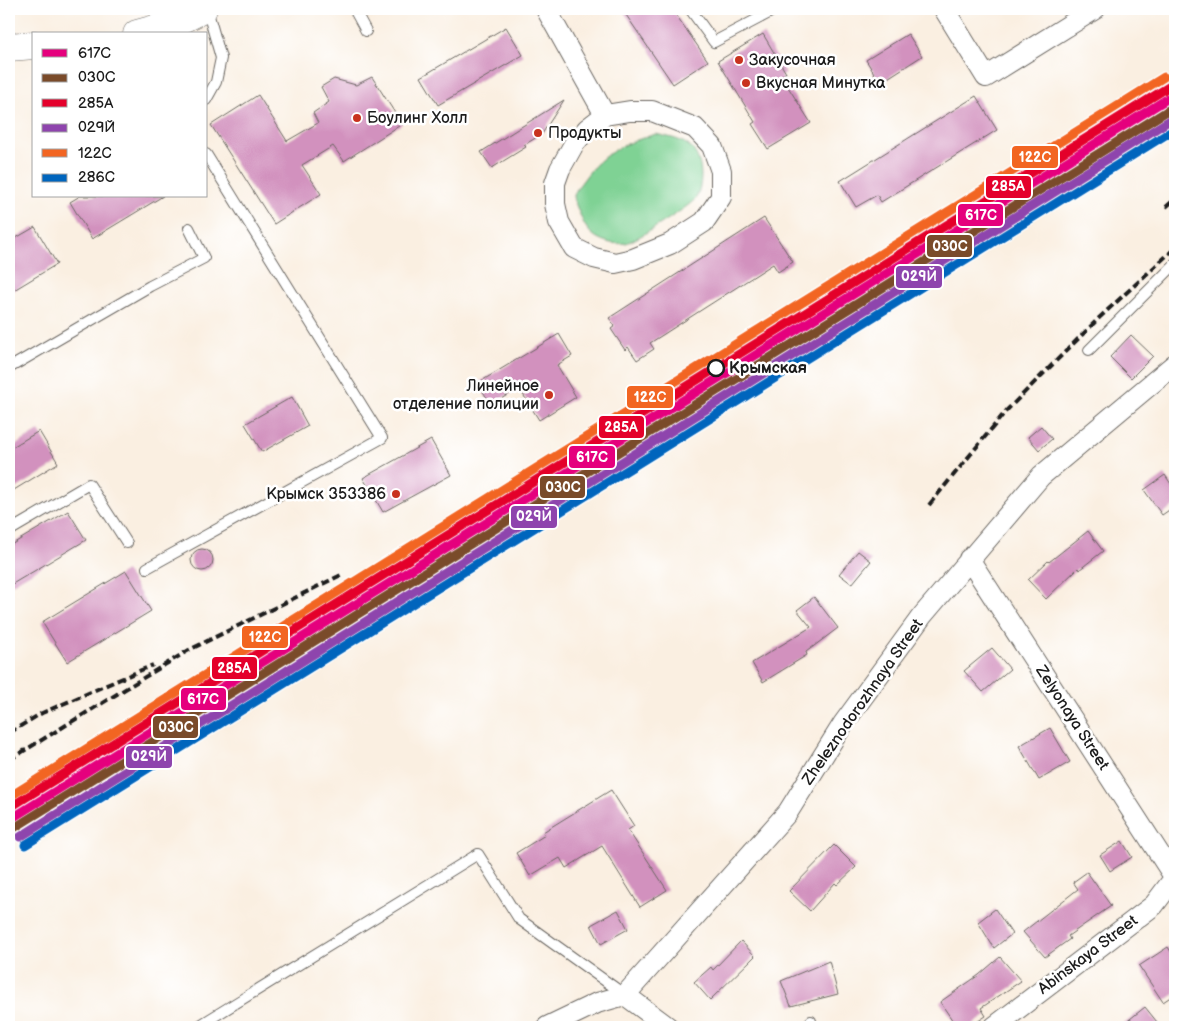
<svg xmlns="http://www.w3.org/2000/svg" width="1184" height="1036" font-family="'Balsamiq Sans',sans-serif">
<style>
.green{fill:#7fd294;stroke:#4e7758}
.building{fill:#d291be}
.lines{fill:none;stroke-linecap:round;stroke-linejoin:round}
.lane-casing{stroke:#6a6661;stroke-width:12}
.street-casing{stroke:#6a6661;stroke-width:22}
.secondary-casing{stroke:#6a6661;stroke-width:29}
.lane{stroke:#fff;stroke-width:10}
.street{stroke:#fff;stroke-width:20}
.secondary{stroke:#fff;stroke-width:28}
.rail{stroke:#1c1c1c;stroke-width:4;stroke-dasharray:8 4;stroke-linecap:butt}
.rail-1-casing{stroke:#fff;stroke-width:12}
.rail-2-casing{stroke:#fff;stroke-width:12}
.rail-3-casing{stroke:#fff;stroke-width:12}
.rail-4-casing{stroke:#fff;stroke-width:12}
.rail-5-casing{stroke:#fff;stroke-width:12}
.rail-6-casing{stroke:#fff;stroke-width:12}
.rail-1{stroke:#e5007d;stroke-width:9}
.rail-2{stroke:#7a4b2a;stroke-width:9}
.rail-3{stroke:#e4002b;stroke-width:9}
.rail-4{stroke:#8e44ad;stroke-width:9}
.rail-5{stroke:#f26522;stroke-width:9}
.rail-6{stroke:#0065bd;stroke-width:9}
.poi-dot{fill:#c8321e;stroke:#fff;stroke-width:2}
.stop-dot{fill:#fff;stroke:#1c1c1c;stroke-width:2.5}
.labels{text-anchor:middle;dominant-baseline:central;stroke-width:5;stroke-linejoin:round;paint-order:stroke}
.poi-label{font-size:16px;fill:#1c1c1c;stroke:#fff;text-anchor:start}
.stop-label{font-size:16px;font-weight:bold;fill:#1c1c1c;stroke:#fff;text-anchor:start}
.street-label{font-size:16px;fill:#1c1c1c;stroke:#fff}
.line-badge{stroke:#fff;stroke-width:2}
.badge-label{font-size:14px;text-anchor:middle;font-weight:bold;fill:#fff}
</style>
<rect width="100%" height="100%" fill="#fff"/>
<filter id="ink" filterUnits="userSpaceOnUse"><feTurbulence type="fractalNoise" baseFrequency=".02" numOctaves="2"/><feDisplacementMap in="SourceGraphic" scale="10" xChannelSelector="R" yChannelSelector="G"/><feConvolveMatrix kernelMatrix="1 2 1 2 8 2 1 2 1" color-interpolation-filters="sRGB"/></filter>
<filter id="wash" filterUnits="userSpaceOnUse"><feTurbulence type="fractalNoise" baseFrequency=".0096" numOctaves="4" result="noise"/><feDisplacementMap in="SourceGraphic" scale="20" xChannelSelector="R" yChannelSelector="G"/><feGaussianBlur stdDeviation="1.12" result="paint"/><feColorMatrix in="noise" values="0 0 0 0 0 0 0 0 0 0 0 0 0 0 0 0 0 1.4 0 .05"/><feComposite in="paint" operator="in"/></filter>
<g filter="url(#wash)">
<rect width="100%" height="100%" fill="#faefe1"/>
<path class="green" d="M 656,134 C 667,137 678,138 688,145 C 703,156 704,183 696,198 C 691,206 637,240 626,243 C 621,244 612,244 607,242 C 593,238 586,230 581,217 C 579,212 574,202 574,196 C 575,190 581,183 584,179 C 603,152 625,143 656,134 Z"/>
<g id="blocks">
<path class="building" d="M 622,9 L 672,9 L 708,61 L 673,84 Z
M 506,27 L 523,55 L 438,105 L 421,77 Z
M 763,34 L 786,73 L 781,76 L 811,123 L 768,149 L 752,124 L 755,122 L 718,61 Z
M 908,34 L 922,56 L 880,83 L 866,60 Z
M 372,77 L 402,124 L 344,161 L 333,146 L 302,165 L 321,194 L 274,224 L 211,125 L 258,95 L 287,141 L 318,123 L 313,113 L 329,102 L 321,87 L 334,79 L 356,85 Z
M 976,96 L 997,130 L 881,202 L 877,195 L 856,207 L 840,181 Z
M 564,100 L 542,134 L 524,145 L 526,147 L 492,168 L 481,152 Z
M 80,196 L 163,196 L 92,239 L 70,202 Z
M 764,218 L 793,262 L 778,272 L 773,264 L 650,343 L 654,349 L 637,360 L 628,347 L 625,350 L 611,329 L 615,326 L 609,318 Z
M 35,227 L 57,264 L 9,293 L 9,242 Z
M 559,334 L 572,356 L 557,365 L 576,397 L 539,420 L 519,388 L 491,405 L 478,383 Z
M 1131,335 L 1153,356 L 1131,378 L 1110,357 Z
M 292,397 L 308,426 L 262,452 L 245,424 Z
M 1041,426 L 1052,439 L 1039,450 L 1028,437 Z
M 39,431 L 58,463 L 9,493 L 9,449 Z
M 431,440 L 451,475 L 383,512 L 363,478 Z
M 1165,475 L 1175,490 L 1175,506 L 1162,515 L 1144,490 Z
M 68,511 L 86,540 L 9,586 L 9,546 Z
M 1088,531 L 1103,551 L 1079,570 L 1078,568 L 1046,599 L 1028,580 L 1048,561 L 1049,562 Z
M191 560a11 11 0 1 1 22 0a11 11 0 1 1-22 0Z
M 858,551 L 871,561 L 852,584 L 839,574 Z
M 126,571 L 151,611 L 67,662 L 42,622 Z
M 814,597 L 838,628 L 806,652 L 807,655 L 763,682 L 752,663 L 811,627 L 797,610 Z
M 992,648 L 1010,669 L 983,692 L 964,671 Z
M 1050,728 L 1070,762 L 1039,780 L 1019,746 Z
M 611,790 L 634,826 L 628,830 L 667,890 L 640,907 L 602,846 L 566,868 L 560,858 L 530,876 L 516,853 L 545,835 L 543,832 Z
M 1122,841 L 1132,857 L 1110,871 L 1100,855 Z
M 834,845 L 856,867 L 837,885 L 835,883 L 810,911 L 789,891 Z
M 1087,872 L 1111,906 L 1068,936 L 1070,939 L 1045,957 L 1023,932 L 1078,889 L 1073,882 Z
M 995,909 L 1012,934 L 994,948 L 978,922 Z
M 618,910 L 628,929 L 601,944 L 591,925 Z
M 741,941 L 755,956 L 710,1000 L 694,982 L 711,967 L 713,970 Z
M 1168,947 L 1175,958 L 1175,994 L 1163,1002 L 1139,966 Z
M 1000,957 L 1021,981 L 981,1008 L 986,1016 L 969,1027 L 957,1027 L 940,1002 L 979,975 Z
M 829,961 L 838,994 L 791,1006 L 781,981 Z
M 1145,1007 L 1161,1027 L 1120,1027 Z"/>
</g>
</g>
<g filter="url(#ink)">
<use href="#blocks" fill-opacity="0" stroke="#6a6661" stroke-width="1"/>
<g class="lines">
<g class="lane-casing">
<path id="lane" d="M 354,9 L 366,31
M 690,9 L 714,42 L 769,13
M 206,100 L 216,82 L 221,58 L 207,9
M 1089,350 L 1175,264
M 9,368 L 150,286 L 204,258 L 189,228
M 9,531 L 89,484 L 127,543
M 147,568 L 382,438 L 206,154
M 811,1021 L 812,1027
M 197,1027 L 478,854 L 519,919 L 625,995"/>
</g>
<g class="street-casing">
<path id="street" d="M 546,9 L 605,115
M 944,9 L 986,77 L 1095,9
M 630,111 L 652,111 L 695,128 L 712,146 L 721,171 L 721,197 L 704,222 L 670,244 L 633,259 L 615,263 L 594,258 L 574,248 L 559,222 L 555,204 L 555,183 L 560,169 L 574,144 L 587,129 L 605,115 Z
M 969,559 L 1175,878
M 625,995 L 668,1027
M 547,1027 L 597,1003 L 625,995 L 788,812 L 843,724 L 922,616 L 1041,476 L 1175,364
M 994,1027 L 1154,905 L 1175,877"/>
</g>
<g class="secondary-casing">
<path id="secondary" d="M 137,34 L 173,24 L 203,9
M 9,47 L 34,45"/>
</g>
<use href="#lane" class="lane"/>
<use href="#street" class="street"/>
<use href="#secondary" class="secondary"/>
<path class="rail" d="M 1166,207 L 1175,199
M 929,505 L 1007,410 L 1099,318 L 1175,248
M 9,733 L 42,713 L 153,665
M 9,760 L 189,650 L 343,574
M 9,840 L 965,247 L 1175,110"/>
<g class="rail-1-casing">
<path id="rail-1" d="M 9,820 L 1175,94"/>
</g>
<g class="rail-2-casing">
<path id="rail-2" d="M 14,828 L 1175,106"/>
</g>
<g class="rail-3-casing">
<path id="rail-3" d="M 9,808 L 1170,86"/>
</g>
<g class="rail-4-casing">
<path id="rail-4" d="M 20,837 L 1175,117"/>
</g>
<g class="rail-5-casing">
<path id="rail-5" d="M 9,797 L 1164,77"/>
</g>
<g class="rail-6-casing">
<path id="rail-6" d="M 25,845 L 1175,129"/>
</g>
<use href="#rail-1" class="rail-1"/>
<use href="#rail-2" class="rail-2"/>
<use href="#rail-3" class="rail-3"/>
<use href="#rail-4" class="rail-4"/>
<use href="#rail-5" class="rail-5"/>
<use href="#rail-6" class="rail-6"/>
</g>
</g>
<g class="poi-dot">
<circle cx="739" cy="60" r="5"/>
<circle cx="746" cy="83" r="5"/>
<circle cx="357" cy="118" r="5"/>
<circle cx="538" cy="133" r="5"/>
<circle cx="549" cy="395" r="5"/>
<circle cx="396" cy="494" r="5"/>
</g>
<circle class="stop-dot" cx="716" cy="368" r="8"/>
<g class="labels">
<g class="poi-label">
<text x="749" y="60">Закусочная</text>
<text x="756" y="83">Вкусная Минутка</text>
<text x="367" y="118">Боулинг Холл</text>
<text x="548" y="133">Продукты</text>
<text x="539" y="386" text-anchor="end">Линейное<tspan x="539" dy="18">отделение полиции</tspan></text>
<text x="386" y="494" text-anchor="end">Крымск 353386</text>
</g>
<g class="stop-label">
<text x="729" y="368">Крымская</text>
</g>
<g class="street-label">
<text transform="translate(863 702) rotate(-55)">Zheleznodorozhnaya Street</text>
<text transform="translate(1072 718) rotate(57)">Zelyonaya Street</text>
<text transform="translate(1088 955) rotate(-37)">Abinskaya Street</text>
</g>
</g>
<g class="line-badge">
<rect x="1011" y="145" width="48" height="24" rx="5" fill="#f26522"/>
<rect x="985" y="175" width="47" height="24" rx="5" fill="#e4002b"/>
<rect x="957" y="203" width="47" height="24" rx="5" fill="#e5007d"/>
<rect x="926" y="234" width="47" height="24" rx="5" fill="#7a4b2a"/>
<rect x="895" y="265" width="48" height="24" rx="5" fill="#8e44ad"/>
<rect x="626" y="385" width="48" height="24" rx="5" fill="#f26522"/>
<rect x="598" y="415" width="47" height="24" rx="5" fill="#e4002b"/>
<rect x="568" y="445" width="48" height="24" rx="5" fill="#e5007d"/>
<rect x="539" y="475" width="47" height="24" rx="5" fill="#7a4b2a"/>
<rect x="510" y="505" width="48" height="24" rx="5" fill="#8e44ad"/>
<rect x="241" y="625" width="48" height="24" rx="5" fill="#f26522"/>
<rect x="211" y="656" width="47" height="24" rx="5" fill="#e4002b"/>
<rect x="180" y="687" width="47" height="24" rx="5" fill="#e5007d"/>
<rect x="152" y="715" width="47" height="24" rx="5" fill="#7a4b2a"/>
<rect x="125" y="745" width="48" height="24" rx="5" fill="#8e44ad"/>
</g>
<g class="badge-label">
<text x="1035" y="162">122С</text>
<text x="1008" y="191">285А</text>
<text x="981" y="220">617C</text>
<text x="950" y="251">030C</text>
<text x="919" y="281">029Й</text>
<text x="650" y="402">122С</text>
<text x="621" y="432">285А</text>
<text x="592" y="462">617C</text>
<text x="563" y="492">030C</text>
<text x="534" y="521">029Й</text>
<text x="265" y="642">122С</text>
<text x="234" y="673">285А</text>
<text x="203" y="704">617C</text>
<text x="176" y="732">030C</text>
<text x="149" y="761">029Й</text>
</g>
<rect width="1184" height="1036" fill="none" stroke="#fff" stroke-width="30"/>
<rect x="32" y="32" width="175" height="165" fill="#ffffff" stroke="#a4a4a4"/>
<rect x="42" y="49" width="25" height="8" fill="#e5007d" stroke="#a4a4a4"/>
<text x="78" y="58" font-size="15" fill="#1c1c1c">617C</text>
<rect x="42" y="74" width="25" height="8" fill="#7a4b2a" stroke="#a4a4a4"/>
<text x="78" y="82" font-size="15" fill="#1c1c1c">030C</text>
<rect x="42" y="99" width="25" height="8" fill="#e4002b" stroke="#a4a4a4"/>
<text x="78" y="108" font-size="15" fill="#1c1c1c">285А</text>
<rect x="42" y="124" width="25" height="8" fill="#8e44ad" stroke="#a4a4a4"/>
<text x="78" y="132" font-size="15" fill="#1c1c1c">029Й</text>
<rect x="42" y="149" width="25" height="8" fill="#f26522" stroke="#a4a4a4"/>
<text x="78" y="158" font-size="15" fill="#1c1c1c">122С</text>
<rect x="42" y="174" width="25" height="8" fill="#0065bd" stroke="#a4a4a4"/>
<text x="78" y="182" font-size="15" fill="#1c1c1c">286С</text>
</svg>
